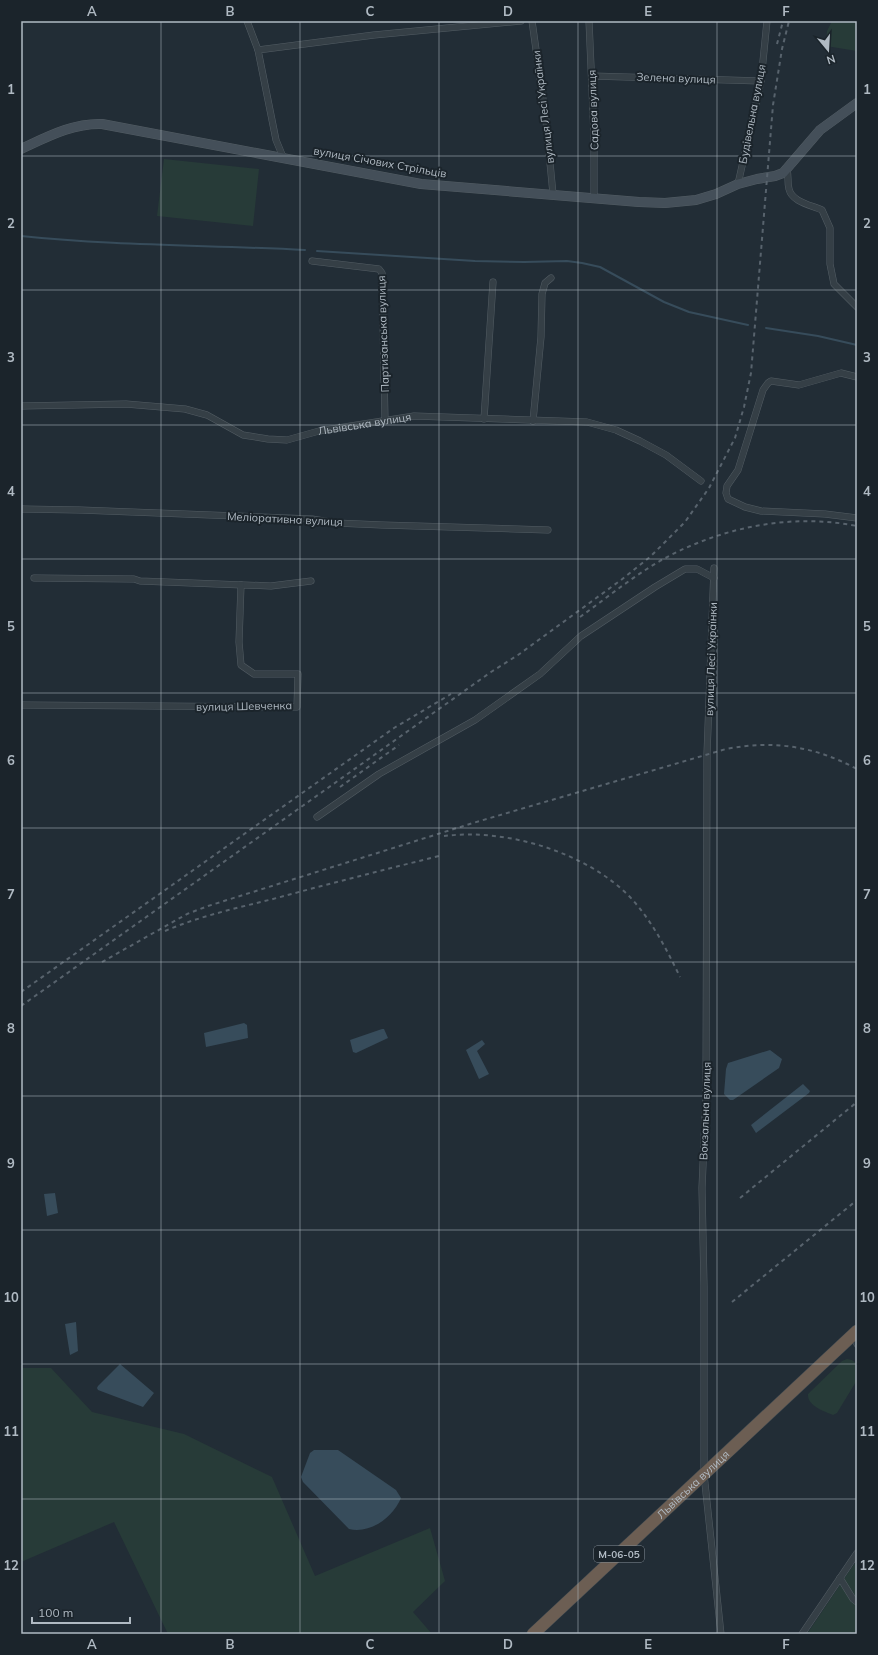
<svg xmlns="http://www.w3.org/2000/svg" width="878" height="1655" font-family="Mulish,sans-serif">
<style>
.green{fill:#273b38}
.water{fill:#374c5b}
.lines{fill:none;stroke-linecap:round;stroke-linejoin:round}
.stream{stroke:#374c5b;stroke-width:2}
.street-casing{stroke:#535d64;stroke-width:7}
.secondary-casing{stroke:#535d64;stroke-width:10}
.highway-casing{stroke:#404a51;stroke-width:13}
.street{stroke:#353f46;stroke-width:6}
.secondary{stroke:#444f59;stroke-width:9}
.highway{stroke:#6c5e53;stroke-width:12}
.rail{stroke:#58636d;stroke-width:2;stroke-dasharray:4 4;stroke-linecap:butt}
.grid{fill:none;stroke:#b0bac3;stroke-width:1;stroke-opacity:0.55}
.labels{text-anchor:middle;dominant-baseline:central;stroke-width:4;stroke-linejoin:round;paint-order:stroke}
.shield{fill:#1b242b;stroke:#838d95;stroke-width:1}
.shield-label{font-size:10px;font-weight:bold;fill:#b0bac3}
.street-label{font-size:11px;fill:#b0bac3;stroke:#1b242b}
.neatline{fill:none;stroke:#b0bac3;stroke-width:1.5}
.grid-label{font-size:13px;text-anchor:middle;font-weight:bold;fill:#b0bac3}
</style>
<rect width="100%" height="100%" fill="#222d36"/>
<path class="green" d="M 832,21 L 857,21 L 857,51 L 826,46 L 827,31 Z
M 164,159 L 259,169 L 253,226 L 157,216 Z
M 847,1359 L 852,1360 L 857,1364 L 857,1380 L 837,1413 L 833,1415 C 824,1411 807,1406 808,1394 L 842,1361 Z
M 21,1368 L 51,1368 L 92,1412 L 184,1434 L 272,1477 L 315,1576 L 430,1528 L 445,1581 L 413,1612 L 432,1634 L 168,1634 L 114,1522 L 21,1562 Z
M 857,1561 L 857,1634 L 807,1634 L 852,1567 Z"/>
<path class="water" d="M 244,1023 L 247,1025 L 248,1038 L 206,1047 L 204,1033 Z
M 382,1029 L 384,1029 L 388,1038 L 356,1053 L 353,1052 L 350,1040 Z
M 482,1040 L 485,1044 L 477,1051 L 489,1074 L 479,1079 L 466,1050 Z
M 770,1050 L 782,1059 L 779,1068 L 733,1100 L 730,1100 L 724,1094 L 726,1069 L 728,1063 Z
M 803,1084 L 810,1091 L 809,1093 L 756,1133 L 751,1125 Z
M 55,1193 L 58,1213 L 47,1216 L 44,1194 Z
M 76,1322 L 78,1351 L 70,1355 L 65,1324 Z
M 120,1364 L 154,1393 L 143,1407 L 98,1390 L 97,1388 L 98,1386 Z
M 314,1450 L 338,1450 L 396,1490 L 401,1498 C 393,1517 371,1534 349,1529 L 303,1482 L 301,1477 L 310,1453 Z"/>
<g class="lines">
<path class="stream" d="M 21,236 C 115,246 210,245 305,250
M 317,251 L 475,261 L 524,262 L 567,261 L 582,263 L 600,267 L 664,302 L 689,312 L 748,325
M 766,328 L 818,336 L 857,345"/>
<g class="street-casing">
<g id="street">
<path d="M 247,21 L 258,50"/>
<path d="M 532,21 L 546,121 L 553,194"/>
<path d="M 589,21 L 594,136 L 594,198"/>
<path d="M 592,76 L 761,81"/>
<path d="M 283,157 L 276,140 L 258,50 L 374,35 L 521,21"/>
<path d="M 787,170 C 789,176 787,182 789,189 C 792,202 811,205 822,210 L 830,228 L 830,264 L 834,284 L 857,307"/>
<path d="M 738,184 L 761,81 L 767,21"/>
<path d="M 312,261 L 379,269 L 382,273 L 385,420"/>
<path d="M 857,377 L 841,373 L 799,385 L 771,381 L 768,383 L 763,390 L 738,470 L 727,486 L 726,493 L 728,499 L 745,507 L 761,511 L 825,514 L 857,518"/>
<path id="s1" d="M 21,406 L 126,404 L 185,409 L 207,415 L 243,435 L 268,439 L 287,440 L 319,431 L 414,416 L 587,422 L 616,430 L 640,441 L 666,455 L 701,481"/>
<path d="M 484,419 L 493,282"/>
<path d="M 533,421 L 541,337 L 542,294 L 545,283 L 551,278"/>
<path d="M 21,509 L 80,510 L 312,519 L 336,523 L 382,525 L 548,530"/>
<path d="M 714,568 L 707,754 L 706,1095 L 702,1188 L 704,1286 L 704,1474 L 721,1634"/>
<path d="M 34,578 L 134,579 L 140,581 L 271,586 L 311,581"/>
<path d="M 21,705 L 297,707 L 298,674 L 254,674 L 241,665 L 239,642 L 241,585"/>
<path d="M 317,817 L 379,774 L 475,720 L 540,674 L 581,636 L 655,587 L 685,569 L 697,569 L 714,578"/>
<path d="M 853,1335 L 857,1344"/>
<path d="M 840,1578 L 853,1599 L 857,1602"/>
<path d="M 802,1634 L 857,1553"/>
</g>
</g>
<g class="secondary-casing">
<path id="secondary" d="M 21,149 C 47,137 73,123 102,124 L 421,184 L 639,202 L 665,203 L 696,200 L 716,194 L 738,184 L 757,179 L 775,176 L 783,173 L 820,130 L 857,103"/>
</g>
<g class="highway-casing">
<g id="highway">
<path id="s2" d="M 533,1634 L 857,1331"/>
</g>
</g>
<use href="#street" class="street"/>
<use href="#secondary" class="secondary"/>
<use href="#highway" class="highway"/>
<path class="rail" d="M 777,44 L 783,21
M 580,617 C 612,594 643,568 679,551 C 734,525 797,514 857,526
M 340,787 L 399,745
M 444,836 C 506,828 586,852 630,897 C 652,921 666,948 680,977
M 165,931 C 200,916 237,908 273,899 C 328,884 383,870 439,856
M 102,962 L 187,914 L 208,906 L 473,823 L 726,749 C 774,740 814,746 857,769
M 21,992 L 394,728 L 451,694
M 21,1006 L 491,672 L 518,655 L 621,580 L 650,557 L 685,522 L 709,488 L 735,438 L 744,407 L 751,373 L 773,105 L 782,49 L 789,21
M 740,1198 L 857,1102
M 732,1302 L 857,1200"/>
</g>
<path class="grid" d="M 161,21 L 161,1634M 300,21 L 300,1634M 439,21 L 439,1634M 578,21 L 578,1634M 717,21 L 717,1634M 21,156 L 857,156M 21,290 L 857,290M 21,425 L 857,425M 21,559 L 857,559M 21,693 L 857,693M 21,828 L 857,828M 21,962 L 857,962M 21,1096 L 857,1096M 21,1230 L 857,1230M 21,1364 L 857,1364M 21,1499 L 857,1499"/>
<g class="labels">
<rect class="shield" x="594" y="1546" width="50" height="16" rx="3"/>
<g class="shield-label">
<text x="619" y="1554">М-06-05</text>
</g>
<g class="street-label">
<text transform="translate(676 78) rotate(2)">Зелена вулиця</text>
<text transform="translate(543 107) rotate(-97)">вулиця Лесі Українки</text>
<text transform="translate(593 110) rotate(-92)">Садова вулиця</text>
<text transform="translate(752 114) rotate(-79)">Будівельна вулиця</text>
<text transform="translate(380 162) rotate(10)">вулиця Січових Стрільців</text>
<text transform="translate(383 334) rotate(-92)">Партизанська вулиця</text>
<text stroke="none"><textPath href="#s1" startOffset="352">Львівська вулиця</textPath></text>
<text transform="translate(285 519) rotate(3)">Меліоративна вулиця</text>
<text transform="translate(711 659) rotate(-88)">вулиця Лесі Українки</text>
<text transform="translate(244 706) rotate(-1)">вулиця Шевченка</text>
<text transform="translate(705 1111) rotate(-88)">Вокзальна вулиця</text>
<text stroke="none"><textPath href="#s2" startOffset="219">Львівська вулиця</textPath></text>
</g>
</g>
<rect width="878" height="1655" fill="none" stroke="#1b242b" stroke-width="44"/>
<g transform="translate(828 50) rotate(162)" stroke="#1b242b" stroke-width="3" paint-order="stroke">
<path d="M0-3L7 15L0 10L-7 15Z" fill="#b0bac3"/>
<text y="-6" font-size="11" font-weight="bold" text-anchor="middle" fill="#b0bac3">N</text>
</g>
<path d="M32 1617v6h98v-6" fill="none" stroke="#b0bac3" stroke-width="2"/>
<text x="38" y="1617" font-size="12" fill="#b0bac3" stroke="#1b242b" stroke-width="3" paint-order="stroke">100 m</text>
<rect x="22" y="22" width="834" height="1611" class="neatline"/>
<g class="grid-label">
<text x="92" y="16">A</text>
<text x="230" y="16">B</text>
<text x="370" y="16">C</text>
<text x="508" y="16">D</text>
<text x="648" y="16">E</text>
<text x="786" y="16">F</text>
<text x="11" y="94">1</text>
<text x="867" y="94">1</text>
<text x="11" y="228">2</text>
<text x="867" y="228">2</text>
<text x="11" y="362">3</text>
<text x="867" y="362">3</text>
<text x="11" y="496">4</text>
<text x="867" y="496">4</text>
<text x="11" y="631">5</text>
<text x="867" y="631">5</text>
<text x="11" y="765">6</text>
<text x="867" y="765">6</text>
<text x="11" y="899">7</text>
<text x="867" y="899">7</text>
<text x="11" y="1033">8</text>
<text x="867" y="1033">8</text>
<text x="11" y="1168">9</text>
<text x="867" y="1168">9</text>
<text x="11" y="1302">10</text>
<text x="867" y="1302">10</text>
<text x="11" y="1436">11</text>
<text x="867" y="1436">11</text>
<text x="11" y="1570">12</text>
<text x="867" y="1570">12</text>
<text x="92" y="1649">A</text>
<text x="230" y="1649">B</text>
<text x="370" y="1649">C</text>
<text x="508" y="1649">D</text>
<text x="648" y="1649">E</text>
<text x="786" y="1649">F</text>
</g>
</svg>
